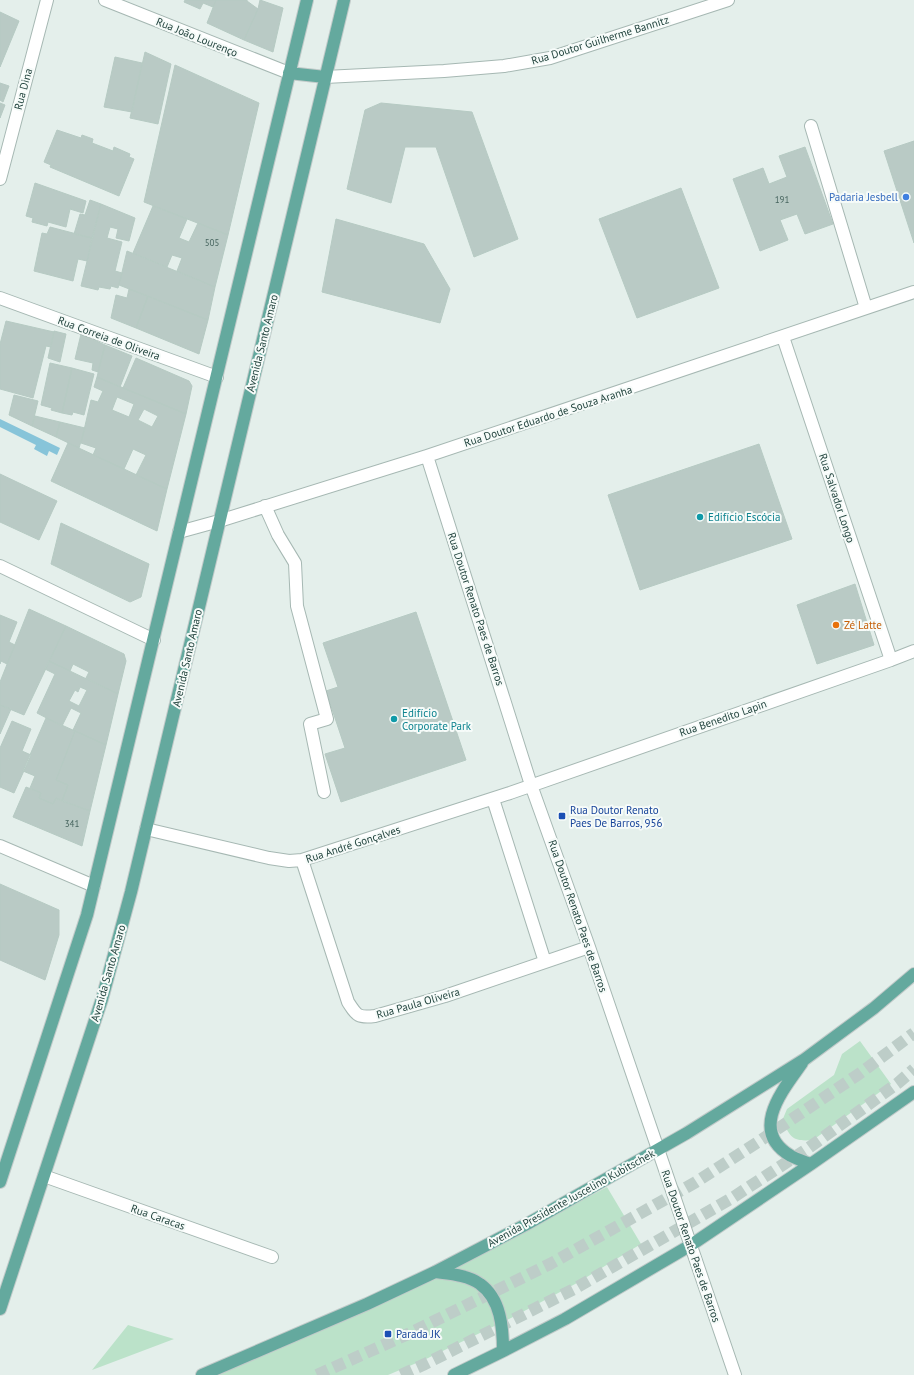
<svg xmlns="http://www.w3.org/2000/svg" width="914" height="1375" font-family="'PT Sans',sans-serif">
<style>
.green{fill:#bbe2c9}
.water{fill:#87c4d9}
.building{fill:#b9cac5;stroke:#b6cac3;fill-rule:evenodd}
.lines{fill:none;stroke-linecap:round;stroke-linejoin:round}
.highway-tunnel{stroke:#bdcdc8;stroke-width:12;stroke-dasharray:12 6;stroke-linecap:butt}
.minor-casing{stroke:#a6b8b3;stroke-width:14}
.major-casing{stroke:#c1cac9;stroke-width:14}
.minor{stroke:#fff;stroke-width:12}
.major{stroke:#64a99e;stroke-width:12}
.shop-dot{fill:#3f7fe0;stroke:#f6fbf9;stroke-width:1.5}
.culture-dot{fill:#0f9aa8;stroke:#f6fbf9;stroke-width:1.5}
.food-dot{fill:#e8710a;stroke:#f6fbf9;stroke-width:1.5}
.transit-dot{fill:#1a4fb4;stroke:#f6fbf9;stroke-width:1.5}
.labels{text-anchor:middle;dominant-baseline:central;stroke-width:4;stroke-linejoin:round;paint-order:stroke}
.number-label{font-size:9px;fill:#47655f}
.street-label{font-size:11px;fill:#21433d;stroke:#f6fbf9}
.shop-label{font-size:11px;fill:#366cbe;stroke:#f6fbf9;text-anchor:end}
.culture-label{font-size:11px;fill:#0d838f;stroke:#f6fbf9;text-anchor:start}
.food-label{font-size:11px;fill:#c56008;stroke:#f6fbf9;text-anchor:start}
.transit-label{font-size:11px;fill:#164399;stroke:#f6fbf9;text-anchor:start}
</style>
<rect width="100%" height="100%" fill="#e4efeb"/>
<path class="green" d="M 860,1041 L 891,1084 L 813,1140 C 792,1142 791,1137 782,1121 L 787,1109 L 834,1075 L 842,1054 Z
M 607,1187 L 641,1244 L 577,1283 L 513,1317 L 426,1359 L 388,1375 L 216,1375 L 505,1241 Z
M 128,1325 L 174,1339 L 92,1370 Z"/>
<path class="water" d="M 0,419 L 60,448 L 57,455 L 49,451 L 47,456 L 34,449 L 36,445 L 0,427 Z"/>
<path class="building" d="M 185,0 L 216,0 L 213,7 L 203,3 L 200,9 L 184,2 Z
M 216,0 L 247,0 L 247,1 L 258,9 L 244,40 L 207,23 Z
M 260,0 L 283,8 L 273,52 L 244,40 L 258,9 Z
M 0,12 L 19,21 L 0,67 Z
M 145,52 L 171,64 L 158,124 L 130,118 Z
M 115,57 L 142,63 L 132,112 L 104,107 Z
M 175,65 L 259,103 L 228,235 L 144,202 Z
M 0,83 L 9,86 L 3,102 L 0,100 Z
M 0,103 L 5,105 L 0,118 Z
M 381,103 L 472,112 L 518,239 L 474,257 L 436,147 L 405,147 L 391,203 L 347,189 L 365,110 Z
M 57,130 L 81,138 L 82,135 L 93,139 L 92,143 L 113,151 L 114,147 L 130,154 L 129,157 L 134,159 L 119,196 L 50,167 L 51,165 L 44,162 Z
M 914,141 L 914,243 L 884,151 Z
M 805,147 L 833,224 L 805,234 L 797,214 L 780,220 L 788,240 L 760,251 L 733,179 L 763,168 L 769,184 L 787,177 L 779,156 Z
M 35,183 L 86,201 L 83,213 L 70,209 L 66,227 L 48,222 L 47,226 L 32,222 L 33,218 L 26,216 Z
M 681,188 L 719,288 L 637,318 L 599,219 Z
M 90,200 L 101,204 L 92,238 L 74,234 L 80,214 L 85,215 Z
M 101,204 L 135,218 L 129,241 L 116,238 L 118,229 L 110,227 L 107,238 L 122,242 L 115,271 L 122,273 L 118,288 L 111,286 L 110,289 L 99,287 L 98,290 L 81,286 Z
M 153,206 L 187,219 L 179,238 L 189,242 L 198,223 L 228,235 L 215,287 L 177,271 L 182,258 L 172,255 L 167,267 L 133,253 Z
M 336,219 L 424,244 L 450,289 L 440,323 L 322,292 Z
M 50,227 L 92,238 L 87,261 L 78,259 L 73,281 L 34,271 L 42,233 L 47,234 Z
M 127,251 L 215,287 L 208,320 L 119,285 Z
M 129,289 L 148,296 L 136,328 L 111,318 L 116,295 L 127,298 Z
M 148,296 L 208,320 L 199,354 L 136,328 Z
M 6,321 L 54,332 L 51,347 L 46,346 L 33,398 L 0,389 L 0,344 Z
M 54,331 L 66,334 L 60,362 L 48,358 Z
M 81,334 L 105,345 L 98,372 L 92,370 L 93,363 L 75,359 Z
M 105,345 L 132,356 L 120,387 L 97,377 Z
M 136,358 L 189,381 L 192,386 L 186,414 L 123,388 Z
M 50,363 L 72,368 L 62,413 L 51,410 L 52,408 L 41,405 Z
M 72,368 L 94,374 L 84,415 L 73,412 L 72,415 L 62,413 Z
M 97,377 L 186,414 L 167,489 L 136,475 L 146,455 L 133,449 L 124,469 L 93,455 L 96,448 L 81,443 L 91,400 L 98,402 L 103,391 L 94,387 ZM 117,397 L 134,404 L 129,417 L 112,410 ZM 144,409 L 158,416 L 152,427 L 138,420 Z
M 14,395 L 38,401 L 32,426 L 9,415 Z
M 35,416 L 60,422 L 56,437 L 32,426 Z
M 60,422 L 85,428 L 79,448 L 56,437 Z
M 68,443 L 167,489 L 157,531 L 51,481 Z
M 759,444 L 792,539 L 640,590 L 608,495 Z
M 0,474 L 57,501 L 39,540 L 0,522 Z
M 61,523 L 149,564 L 141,597 L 130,602 L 51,564 Z
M 855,584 L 874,645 L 817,664 L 797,605 Z
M 29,609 L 66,626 L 24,715 L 0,705 L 0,682 Z
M 416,612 L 466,760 L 341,802 L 325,754 L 345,748 L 326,691 L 338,687 L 323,643 Z
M 0,615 L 17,622 L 9,642 L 15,645 L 7,664 L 1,661 L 0,664 Z
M 66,626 L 124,654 L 126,661 L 118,694 L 86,678 L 89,672 L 73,664 L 70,671 L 49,661 Z
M 49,661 L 118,694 L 106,745 L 73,730 L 81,713 L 71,708 L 62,726 L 37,713 L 55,674 L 45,669 ZM 80,687 L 87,690 L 79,706 L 69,701 L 75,690 L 78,692 Z
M 0,705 L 11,709 L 0,734 Z
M 46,718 L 75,731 L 56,780 L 68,785 L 62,801 L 56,798 L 53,804 L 39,798 L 41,793 L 30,788 L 35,776 L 23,771 Z
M 12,721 L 31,729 L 22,751 L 31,755 L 14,793 L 0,787 L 0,748 Z
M 75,731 L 106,745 L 90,811 L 62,801 L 68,785 L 56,780 Z
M 26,787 L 41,793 L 39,798 L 53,804 L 56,798 L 90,811 L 82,846 L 13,817 Z
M 0,884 L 59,910 L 59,935 L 45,980 L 0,960 Z"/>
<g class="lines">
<path class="highway-tunnel" d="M 317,1375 L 406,1335 L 550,1264 L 696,1182 L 758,1142 L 859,1074 L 914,1033
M 401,1375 L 425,1364 L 574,1289 L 732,1198 L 807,1149 L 898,1083 L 914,1069"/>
<g class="minor-casing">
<path id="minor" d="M 105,0 L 289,73
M 325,77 L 444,71 L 504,66 L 550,58 L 728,0
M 811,126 L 866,308
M 0,179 L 47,0
M 0,298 L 217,377
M 783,337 L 891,660
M 427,456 L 531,785 L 589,947 L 735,1375
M 265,506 L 278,535 L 295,563 L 297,606 L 327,719 L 310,724 L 324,792
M 179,532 L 219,521 L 427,456 L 914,292
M 0,566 L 154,640
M 493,799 L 545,962
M 146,829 L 269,858 L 289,861 L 302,860 L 510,793 L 891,660 L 914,651
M 0,846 L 94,886
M 302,860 L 348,1002 C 357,1016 358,1018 375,1016 L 445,996 L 589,947
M 44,1176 L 272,1257"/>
</g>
<g class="major-casing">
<path id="major" d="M 289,73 L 325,77
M 802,1063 C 783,1090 748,1131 791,1156 C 797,1159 805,1162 811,1164
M 0,1182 L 87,915 L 307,0
M 435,1272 C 450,1274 468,1275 480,1284 C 501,1299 503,1328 503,1351
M 0,1309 L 102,999 L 131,892 L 344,0
M 202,1375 L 367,1304 L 435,1272 L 527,1224 L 687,1133 L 805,1059 L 874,1008 L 914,974
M 454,1375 L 503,1351 L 565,1319 L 691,1245 L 811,1164 L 914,1092"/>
</g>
<use href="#minor" class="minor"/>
<use href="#major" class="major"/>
</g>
<circle class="shop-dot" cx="906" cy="197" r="4"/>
<g class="culture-dot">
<circle cx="700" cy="517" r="4"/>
<circle cx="394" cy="719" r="4"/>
</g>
<circle class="food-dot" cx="836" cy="625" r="4"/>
<g class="transit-dot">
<rect x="558" y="812" width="8" height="8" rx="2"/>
<rect x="384" y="1330" width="8" height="8" rx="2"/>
</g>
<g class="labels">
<g class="number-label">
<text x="782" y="199">191</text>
<text x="212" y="242">505</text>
<text x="72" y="823">341</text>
</g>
<g class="street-label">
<text transform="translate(197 37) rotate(22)">Rua João Lourenço</text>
<text transform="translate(600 40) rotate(-17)">Rua Doutor Guilherme Bannitz</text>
<text transform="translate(23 89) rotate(-75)">Rua Dina</text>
<text transform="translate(109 338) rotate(20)">Rua Correia de Oliveira</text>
<text transform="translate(262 343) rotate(-76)">Avenida Santo Amaro</text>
<text transform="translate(548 416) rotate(-18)">Rua Doutor Eduardo de Souza Aranha</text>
<text transform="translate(837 498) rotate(72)">Rua Salvador Longo</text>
<text transform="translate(476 609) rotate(72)">Rua Doutor Renato Paes de Barros</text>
<text transform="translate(187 658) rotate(-77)">Avenida Santo Amaro</text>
<text transform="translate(723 718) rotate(-19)">Rua Benedito Lapin</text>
<text transform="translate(353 844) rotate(-18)">Rua André Gonçalves</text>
<text transform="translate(578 916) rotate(71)">Rua Doutor Renato Paes de Barros</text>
<text transform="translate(108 973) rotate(-74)">Avenida Santo Amaro</text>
<text transform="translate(418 1003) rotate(-16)">Rua Paula Oliveira</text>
<text transform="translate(571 1198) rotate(-29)">Avenida Presidente Juscelino Kubitschek</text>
<text transform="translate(158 1217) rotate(19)">Rua Caracas</text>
<text transform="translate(691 1246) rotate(71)">Rua Doutor Renato Paes de Barros</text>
</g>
<g class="shop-label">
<text x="898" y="197">Padaria Jesbell</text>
</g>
<g class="culture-label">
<text x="708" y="517">Edifício Escócia</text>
<text x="402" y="713">Edifício<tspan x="402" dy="13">Corporate Park</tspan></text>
</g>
<g class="food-label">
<text x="844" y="625">Zé Latte</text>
</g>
<g class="transit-label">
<text x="570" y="810">Rua Doutor Renato<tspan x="570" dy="13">Paes De Barros, 956</tspan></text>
<text x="396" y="1334">Parada JK</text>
</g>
</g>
</svg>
